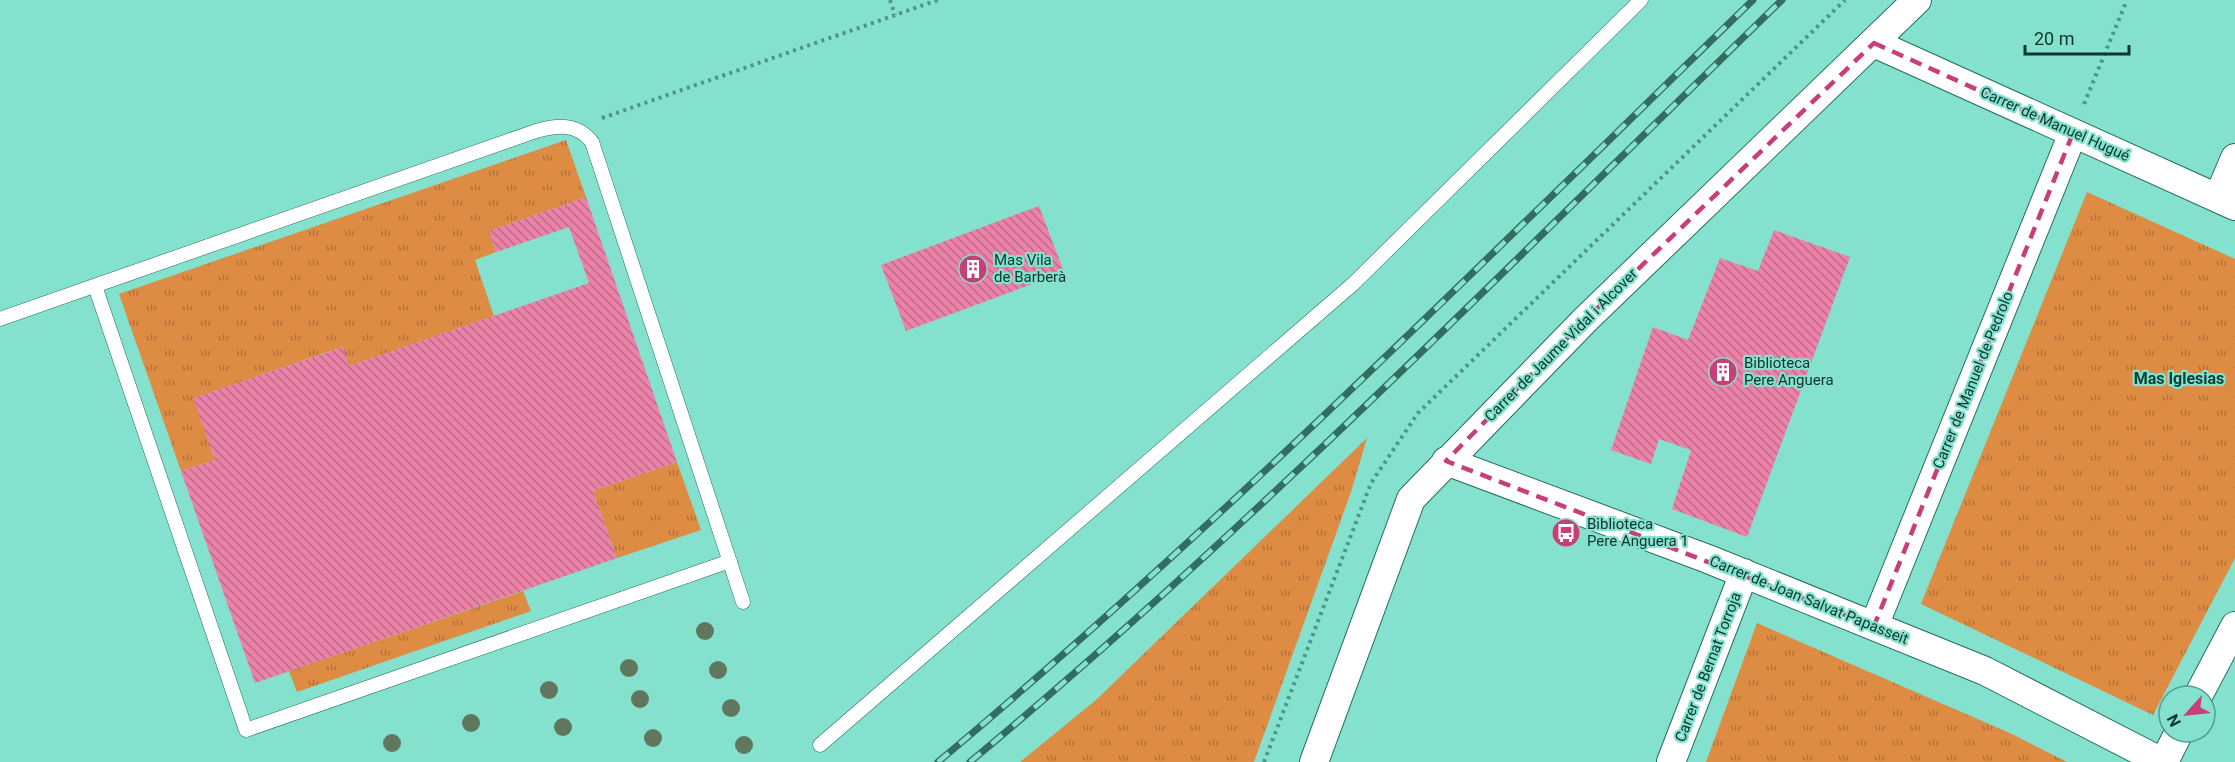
<svg xmlns="http://www.w3.org/2000/svg" width="2235" height="762" font-family="Roboto,sans-serif">
<style>
.grass{fill:url(#grass-tufts)}
.building{fill:url(#building-back-hatch)}
.lines{fill:none;stroke-linecap:round;stroke-linejoin:round}
.service-casing{stroke:#256e60;stroke-width:15}
.minor-casing{stroke:#256e60;stroke-width:30}
.path{stroke:#4e9485;stroke-width:4;stroke-dasharray:3 4.5;stroke-linecap:butt}
.service{stroke:#fff;stroke-width:14}
.minor{stroke:#fff;stroke-width:28}
.rail-casing{stroke:#336c61;stroke-width:7}
.rail{stroke:#84e1cd;stroke-width:4.5;stroke-dasharray:14;stroke-linecap:butt}
.tree{fill:#60775d}
.marked{fill:none;stroke:#c73e78;stroke-width:4.5;stroke-dasharray:12 8;stroke-linejoin:round}
.labels{text-anchor:middle;dominant-baseline:central;stroke-width:4.5;stroke-linejoin:round;paint-order:stroke}
.street-label{font-size:15px;fill:#0d362e;stroke:#84e1cd}
.poi-label{font-size:15px;fill:#0d362e;stroke:#84e1cd;text-anchor:start}
.neighbourhood-label{font-size:16px;font-weight:bold;fill:#0c4138;stroke:#84e1cd}
</style>
<defs>
<pattern id="grass-tufts" width="24" height="20" patternUnits="userSpaceOnUse" patternTransform="scale(1.5)"><rect width="24" height="20" fill="#de8b44"/><path d="M3 7l-1-3M5 7V3M7 7l1-3M15 17l-1-3M17 17v-4M19 17l1-3" fill="none" stroke="#b27239"/></pattern>
<pattern id="building-back-hatch" width="6" height="6" patternUnits="userSpaceOnUse" patternTransform="scale(1.5)"><rect width="6" height="6" fill="#ec82a8"/><path d="M-1 5l2 2M0 0l6 6M5-1l2 2" fill="none" stroke="#be6b89"/></pattern>
</defs>
<rect width="100%" height="100%" fill="#84e1cd"/>
<path class="grass" d="M 566,140 L 586,197 L 489,231 L 496,252 L 475,260 L 494,316 L 349,366 L 342,347 L 194,398 L 215,460 L 181,471 L 119,294 Z
M 2087,192 L 2235,259 L 2235,558 L 2153,715 L 1921,604 Z
M 1367,438 L 1351,492 L 1254,762 L 1020,762 L 1096,700 Z
M 677,462 L 701,530 L 617,558 L 593,491 Z
M 523,591 L 531,611 L 297,692 L 289,671 Z
M 1757,623 L 2012,734 L 2067,762 L 1706,762 Z"/>
<path class="building" d="M 586,197 L 677,462 L 593,491 L 617,558 L 255,683 L 181,471 L 215,460 L 193,398 L 343,347 L 349,366 L 589,283 L 569,227 L 496,252 L 489,231 Z
M 1039,206 L 1064,272 L 906,331 L 881,265 Z
M 1774,230 L 1850,257 L 1747,537 L 1672,509 L 1691,450 L 1659,439 L 1651,464 L 1611,450 L 1653,327 L 1688,340 L 1720,258 L 1758,271 Z"/>
<g class="lines">
<g class="service-casing">
<path id="service" d="M 95,286 L 246,730 L 730,561
M 0,319 L 536,131 C 558,125 577,123 592,142 L 743,602
M 820,745 L 1353,284 L 1641,0"/>
</g>
<g class="minor-casing">
<path id="minor" d="M 1874,43 L 2235,206
M 2218,198 L 2235,158
M 1446,461 L 1708,559 L 1985,671 L 2162,762
M 1874,626 L 2073,133
M 2198,696 L 2235,626
M 1314,762 L 1411,499 L 1586,319 L 1917,0
M 1671,762 L 1744,573
M 2164,762 L 2179,732"/>
</g>
<path class="path" d="M 890,0 L 895,15
M 2084,104 L 2127,0
M 602,118 L 938,0
M 1264,762 L 1371,483 L 1418,413 L 1845,0"/>
<use href="#service" class="service"/>
<use href="#minor" class="minor"/>
<g class="rail-casing">
<path id="rail" d="M 938,762 C 1223,523 1486,259 1753,0
M 970,762 C 1255,525 1516,258 1782,0"/>
</g>
<use href="#rail" class="rail"/>
</g>
<g class="tree">
<circle cx="705" cy="631" r="9"/>
<circle cx="629" cy="668" r="9"/>
<circle cx="718" cy="670" r="9"/>
<circle cx="549" cy="690" r="9"/>
<circle cx="640" cy="699" r="9"/>
<circle cx="731" cy="708" r="9"/>
<circle cx="471" cy="723" r="9"/>
<circle cx="563" cy="727" r="9"/>
<circle cx="653" cy="738" r="9"/>
<circle cx="392" cy="743" r="9"/>
<circle cx="744" cy="745" r="9"/>
</g>
<path class="marked" d="M 1874,43 L 2073,133 L 1874,626 L 1446,461 L 1586,319 Z"/>
<defs>
<g id="building-disc" transform="scale(1.5)"><circle r="9.5" fill="#c73e78" stroke="#84e1cd"/><path d="M-4-6H4V6H1V3H-1V6H-4ZM-2.5-4.3h1.7v1.8h-1.7ZM.8-4.3h1.7v1.8H.8ZM-2.5-1h1.7V.8h-1.7ZM.8-1h1.7V.8H.8Z" fill="#fff"/></g>
<g id="bus-disc" transform="scale(1.5)"><circle r="9.5" fill="#c73e78" stroke="#84e1cd"/><path d="M-5-6H5V4H4V6H2V4H-2V6H-4V4H-5ZM-3.5-4V0h7V-4ZM-3.5 1.2v1.5H-2V1.2ZM2 1.2v1.5H3.5V1.2Z" fill="#fff"/></g>
</defs>
<g fill-rule="evenodd">
<use href="#building-disc" x="973" y="269"/>
<use href="#building-disc" x="1723" y="372"/>
<use href="#bus-disc" x="1566" y="533"/>
</g>
<g class="labels">
<g class="street-label">
<text transform="translate(2055 124) rotate(24)">Carrer de Manuel Hugué</text>
<text transform="translate(1561 345) rotate(-45)">Carrer de Jaume Vidal i Alcover</text>
<text transform="translate(1973 380) rotate(-68)">Carrer de Manuel de Pedrolo</text>
<text transform="translate(1809 600) rotate(22)">Carrer de Joan Salvat Papasseit</text>
<text transform="translate(1708 667) rotate(-69)">Carrer de Bernat Torroja</text>
</g>
<g class="poi-label">
<text x="994" y="260">Mas Vila<tspan x="994" dy="17">de Barberà</tspan></text>
<text x="1744" y="363">Biblioteca<tspan x="1744" dy="17">Pere Anguera</tspan></text>
<text x="1587" y="524">Biblioteca<tspan x="1587" dy="17">Pere Anguera 1</tspan></text>
</g>
<g class="neighbourhood-label">
<text x="2179" y="378">Mas Iglesias</text>
</g>
</g>
<g transform="translate(2187 714) rotate(243)"><circle r="28" fill="#84e1cd" stroke="#549d8d" stroke-width="1.5"/>
<path d="M0-4.5L10 22L0 15L-10 22Z" fill="#c73e78"/>
<text y="-9" font-size="16" font-weight="bold" text-anchor="middle" fill="#0d362e">N</text>
</g>
<path d="M2025 45v9h104v-9" fill="none" stroke="#0d362e" stroke-width="3"/>
<text x="2034" y="45" font-size="18" fill="#0d362e" stroke="#84e1cd" stroke-width="4.5" paint-order="stroke">20 m</text>
</svg>
